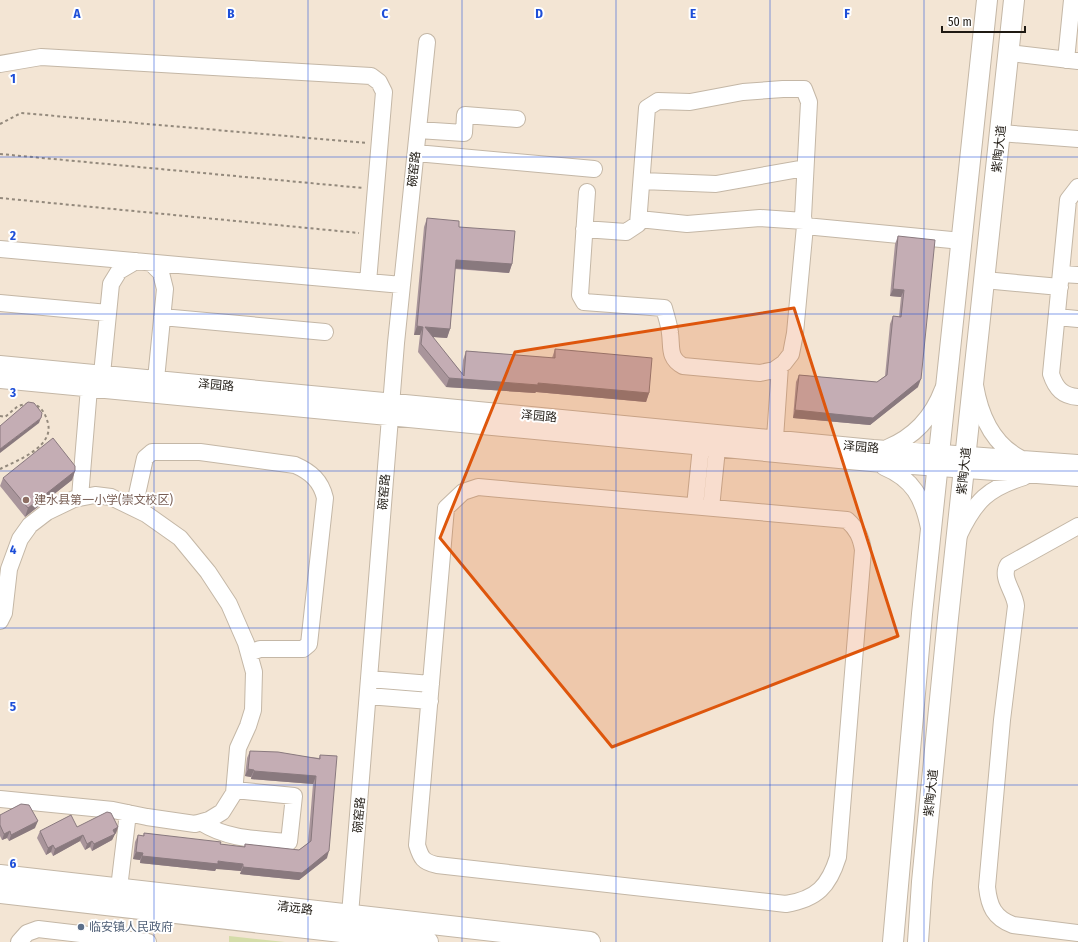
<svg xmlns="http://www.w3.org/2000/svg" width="1078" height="942" font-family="'Fira Sans Condensed','Noto Sans SC',sans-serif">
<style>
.green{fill:#d4dca8}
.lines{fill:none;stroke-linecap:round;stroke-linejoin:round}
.minor-casing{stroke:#c4b7a6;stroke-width:18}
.major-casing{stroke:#c4b7a6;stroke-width:22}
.path{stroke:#93897c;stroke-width:2;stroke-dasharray:3 3;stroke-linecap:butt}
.minor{stroke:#fff;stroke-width:16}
.major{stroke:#fff;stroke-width:20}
.wall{fill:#a9959b}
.shaded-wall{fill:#89797e}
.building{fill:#c4adb4;stroke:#89797e}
.marked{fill:#de560c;fill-opacity:0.2;stroke:#de560c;stroke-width:3;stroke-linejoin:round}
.grid{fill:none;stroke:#1d4ed8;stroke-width:1;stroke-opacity:0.55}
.education-dot{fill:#8d6e63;stroke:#fff;stroke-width:1.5}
.service-dot{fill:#5c6f8a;stroke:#fff;stroke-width:1.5}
.labels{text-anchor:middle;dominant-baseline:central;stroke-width:4;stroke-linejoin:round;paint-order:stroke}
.street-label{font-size:12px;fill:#1f1a13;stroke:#fff}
.education-label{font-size:12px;fill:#785e54;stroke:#fff;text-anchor:start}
.service-label{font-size:12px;fill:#4e5e75;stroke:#fff;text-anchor:start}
.grid-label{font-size:13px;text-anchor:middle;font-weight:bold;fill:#1d4ed8;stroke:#fff;stroke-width:4;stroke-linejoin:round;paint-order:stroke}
</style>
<rect width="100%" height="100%" fill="#f3e5d4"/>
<path class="green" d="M 229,936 L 285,942 L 229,942 Z"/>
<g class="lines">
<g class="minor-casing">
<path id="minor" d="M 1009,53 L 1078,61
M 1066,60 L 1072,0
M 0,64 L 41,57 L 371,76 L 379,82 L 384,92 L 368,282
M 418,130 L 464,133 L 465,115 L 517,119
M 1000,133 L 1078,139
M 416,153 L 594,169
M 642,181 L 716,184 L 805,168
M 1078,187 L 1068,200 L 1051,374 C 1056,389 1063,396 1078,397
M 639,219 L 687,224 L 760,218 L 804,221
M 805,226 L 962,241
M 584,229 L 626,232 L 638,224 L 647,108 L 658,101 L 690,102 L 743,92 L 783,89 L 804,89 L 809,102 L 803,217 L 805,226 L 795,333 L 791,354 L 784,363 L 774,370 L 760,373 L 683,366 C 668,358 672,347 670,333 C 669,324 666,316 664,308 L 584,302 L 580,295 L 587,192
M 0,249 L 402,285
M 151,263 L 161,273 L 165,289 L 156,379
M 1061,274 L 1078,275
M 984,280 L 1060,287
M 0,303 L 108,313
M 162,317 L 325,332
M 1057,317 L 1078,319
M 0,364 L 873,448 L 1078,463
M 102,374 L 111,284 L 119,271 L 136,261
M 0,380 L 871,463 L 1078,478
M 975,385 C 980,415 993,444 1020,458
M 775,438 L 780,366
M 887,448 C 914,437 933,416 943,389
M 884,467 C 913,479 923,498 929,528
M 478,487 L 847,520 C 857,529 861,537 863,550 L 838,857 C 829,886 817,899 786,904 L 437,865 C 423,862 421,858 417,845 L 446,508 L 463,492 Z
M 80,497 L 89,388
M 695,506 L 701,447
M 134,508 L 145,458 L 152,452 L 200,452 L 295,465 C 311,472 321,481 325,498 L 309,644 L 303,649 L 260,649 L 249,653
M 711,508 L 717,449
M 1078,526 L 1008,565 C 1000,578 1015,592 1016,606 L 1002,720 L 987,887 C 989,906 994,918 1013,925 L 1078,933
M 959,535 C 975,501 988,488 1024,477
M 0,621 L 4,613 L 9,569 L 20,539 L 30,525 L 47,512 L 74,499 L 95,495 L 111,497 L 146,514 L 180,538 L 208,572 L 229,604 L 246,643 L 254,672 L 253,710 L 248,726 L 238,748 L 234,793 L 222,812 L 209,820 L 195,824 L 147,817 L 113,810 L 0,799
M 369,679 L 431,684
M 368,696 L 430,701
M 202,823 C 229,840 259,839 289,842 L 294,796 L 235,790
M 119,888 L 128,813
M 349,927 L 396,343 L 427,42
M 19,942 L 27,933 L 38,929 L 148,942"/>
</g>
<g class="major-casing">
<path id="major" d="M 0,875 L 590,942
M 0,893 L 428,942
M 893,942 L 922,614 L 987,0
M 918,942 L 922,882 L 948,618 L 1014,0"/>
</g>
<path class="path" d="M 0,124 L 21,113 L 367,143
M 0,154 L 363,188
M 0,198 L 359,233
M 0,416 L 5,417 L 18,406 L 30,403
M 0,469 C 18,460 57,446 47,420 C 45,413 41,407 34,404"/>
<use href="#minor" class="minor"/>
<use href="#major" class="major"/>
</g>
<path class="wall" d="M 427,218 L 512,264 L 509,273 L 455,269 L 450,329 L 447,338 L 432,337 L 462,373 L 463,360 L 466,351 L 552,358 L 555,349 L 649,393 L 646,402 L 536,392 L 535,393 L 446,387 L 418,352 L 420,335 L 414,335 L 424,227 Z
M 898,236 L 918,387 L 870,425 L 793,418 L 796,382 L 799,375 L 877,382 L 885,376 L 890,324 L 893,316 L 899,317 L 901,297 L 890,296 L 895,244 Z
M 75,471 L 72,480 L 25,517 L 0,486 L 3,478 Z
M 250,751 L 319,758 L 320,755 L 327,858 L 299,880 L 240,874 L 241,871 L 222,869 L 216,869 L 215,871 L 140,863 L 140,860 L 133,859 L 135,842 L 138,835 L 143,836 L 144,833 L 220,844 L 244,847 L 245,844 L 299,850 L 308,843 L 313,784 L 251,779 L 251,777 L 245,776 L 247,758 Z
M 0,815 L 35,828 L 9,841 L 7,838 L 2,840 L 0,836 Z
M 118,827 L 116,833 L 115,834 L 112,840 L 92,851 L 90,847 L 85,850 L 80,841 L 53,856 L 51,852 L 46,855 L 37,838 L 40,831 Z"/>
<path class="shaded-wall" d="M 456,260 L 512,264 L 509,273 L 453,268 Z
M 893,289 L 904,290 L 901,297 L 890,296 Z
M 417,326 L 423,327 L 420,335 L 414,335 Z
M 425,327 L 450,329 L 447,338 L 422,336 Z
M 449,378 L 538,383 L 649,393 L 646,402 L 536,392 L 535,393 L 446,387 Z
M 921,379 L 918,387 L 870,425 L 793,418 L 795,410 Z
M 41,418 L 39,423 L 0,453 L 0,449 Z
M 75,471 L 72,480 L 25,517 L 28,508 Z
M 248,769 L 254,770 L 251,777 L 245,776 Z
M 254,771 L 316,776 L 313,784 L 251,779 Z
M 38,821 L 35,828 L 9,841 L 11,835 Z
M 118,827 L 116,833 L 115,834 L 112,840 L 92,851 L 94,844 L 113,830 Z
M 10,831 L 7,838 L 2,840 L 4,834 Z
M 83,835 L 80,841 L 53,856 L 55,849 Z
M 92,841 L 90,847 L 85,850 L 87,844 Z
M 53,845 L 51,852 L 46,855 L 48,848 Z
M 329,851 L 327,858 L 299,880 L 240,874 L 243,867 Z
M 136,852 L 143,853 L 140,860 L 133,859 Z
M 142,856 L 218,861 L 243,864 L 241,871 L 216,869 L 215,871 L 140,863 Z"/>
<path class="building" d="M 427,218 L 459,221 L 459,227 L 515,231 L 512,264 L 456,260 L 450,329 L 425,327 L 464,376 L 466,351 L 555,358 L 555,349 L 652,358 L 649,393 L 538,383 L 538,385 L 449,378 L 421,344 L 423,327 L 417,326 Z
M 898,236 L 935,240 L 921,379 L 873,418 L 795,410 L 799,375 L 877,382 L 887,375 L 893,316 L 901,317 L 904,290 L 893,289 Z
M 28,402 L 34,403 L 42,413 L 41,418 L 0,449 L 0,426 Z
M 53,438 L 75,466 L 75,471 L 28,508 L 3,478 Z
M 250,751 L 278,752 L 320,759 L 320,755 L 337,756 L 329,851 L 302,873 L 243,867 L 243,864 L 225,862 L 218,861 L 218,864 L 142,856 L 143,853 L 136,852 L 138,835 L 144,836 L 144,833 L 221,842 L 220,844 L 245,847 L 245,844 L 299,850 L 311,841 L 316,776 L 254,771 L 254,770 L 248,769 Z
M 21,804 L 29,805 L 38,821 L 11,835 L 10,831 L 4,834 L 0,825 L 0,815 Z
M 107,812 L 111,813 L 118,827 L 113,830 L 115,834 L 94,844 L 92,841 L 87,844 L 83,835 L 55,849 L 53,845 L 48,848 L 40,831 L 71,815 L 77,827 Z"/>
<path class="marked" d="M 794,308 L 898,636 L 612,747 L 440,538 L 515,352 Z"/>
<path class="grid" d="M 154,0 L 154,942M 308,0 L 308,942M 462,0 L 462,942M 616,0 L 616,942M 770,0 L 770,942M 924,0 L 924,942M 0,157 L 1078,157M 0,314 L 1078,314M 0,471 L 1078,471M 0,628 L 1078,628M 0,785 L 1078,785"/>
<circle class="education-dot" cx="26" cy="500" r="4"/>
<circle class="service-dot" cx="81" cy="927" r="4"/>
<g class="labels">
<g class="street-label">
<text transform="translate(999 149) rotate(-84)">紫陶大道</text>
<text transform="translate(414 169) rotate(-84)">碗窑路</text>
<text transform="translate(216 385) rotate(5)">泽园路</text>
<text transform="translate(539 416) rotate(5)">泽园路</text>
<text transform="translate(861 447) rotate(5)">泽园路</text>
<text transform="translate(964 471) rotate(-84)">紫陶大道</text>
<text transform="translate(384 492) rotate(-85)">碗窑路</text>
<text transform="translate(931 793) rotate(-84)">紫陶大道</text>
<text transform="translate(359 815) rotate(-85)">碗窑路</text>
<text transform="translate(295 908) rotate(7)">清远路</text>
</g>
<g class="education-label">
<text x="34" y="500">建水县第一小学(崇文校区)</text>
</g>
<g class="service-label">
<text x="89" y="927">临安镇人民政府</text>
</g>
</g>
<g class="grid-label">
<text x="77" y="18">A</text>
<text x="231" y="18">B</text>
<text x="385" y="18">C</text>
<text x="539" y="18">D</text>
<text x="693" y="18">E</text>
<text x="847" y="18">F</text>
<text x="13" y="83">1</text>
<text x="13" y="240">2</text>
<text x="13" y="397">3</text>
<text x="13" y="554">4</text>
<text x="13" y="711">5</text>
<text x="13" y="868">6</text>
</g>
<path d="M942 26v6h83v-6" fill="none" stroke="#1f1a13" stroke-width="2"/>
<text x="948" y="26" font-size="12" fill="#1f1a13" stroke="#ffffff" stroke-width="3" paint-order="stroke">50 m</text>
</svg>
